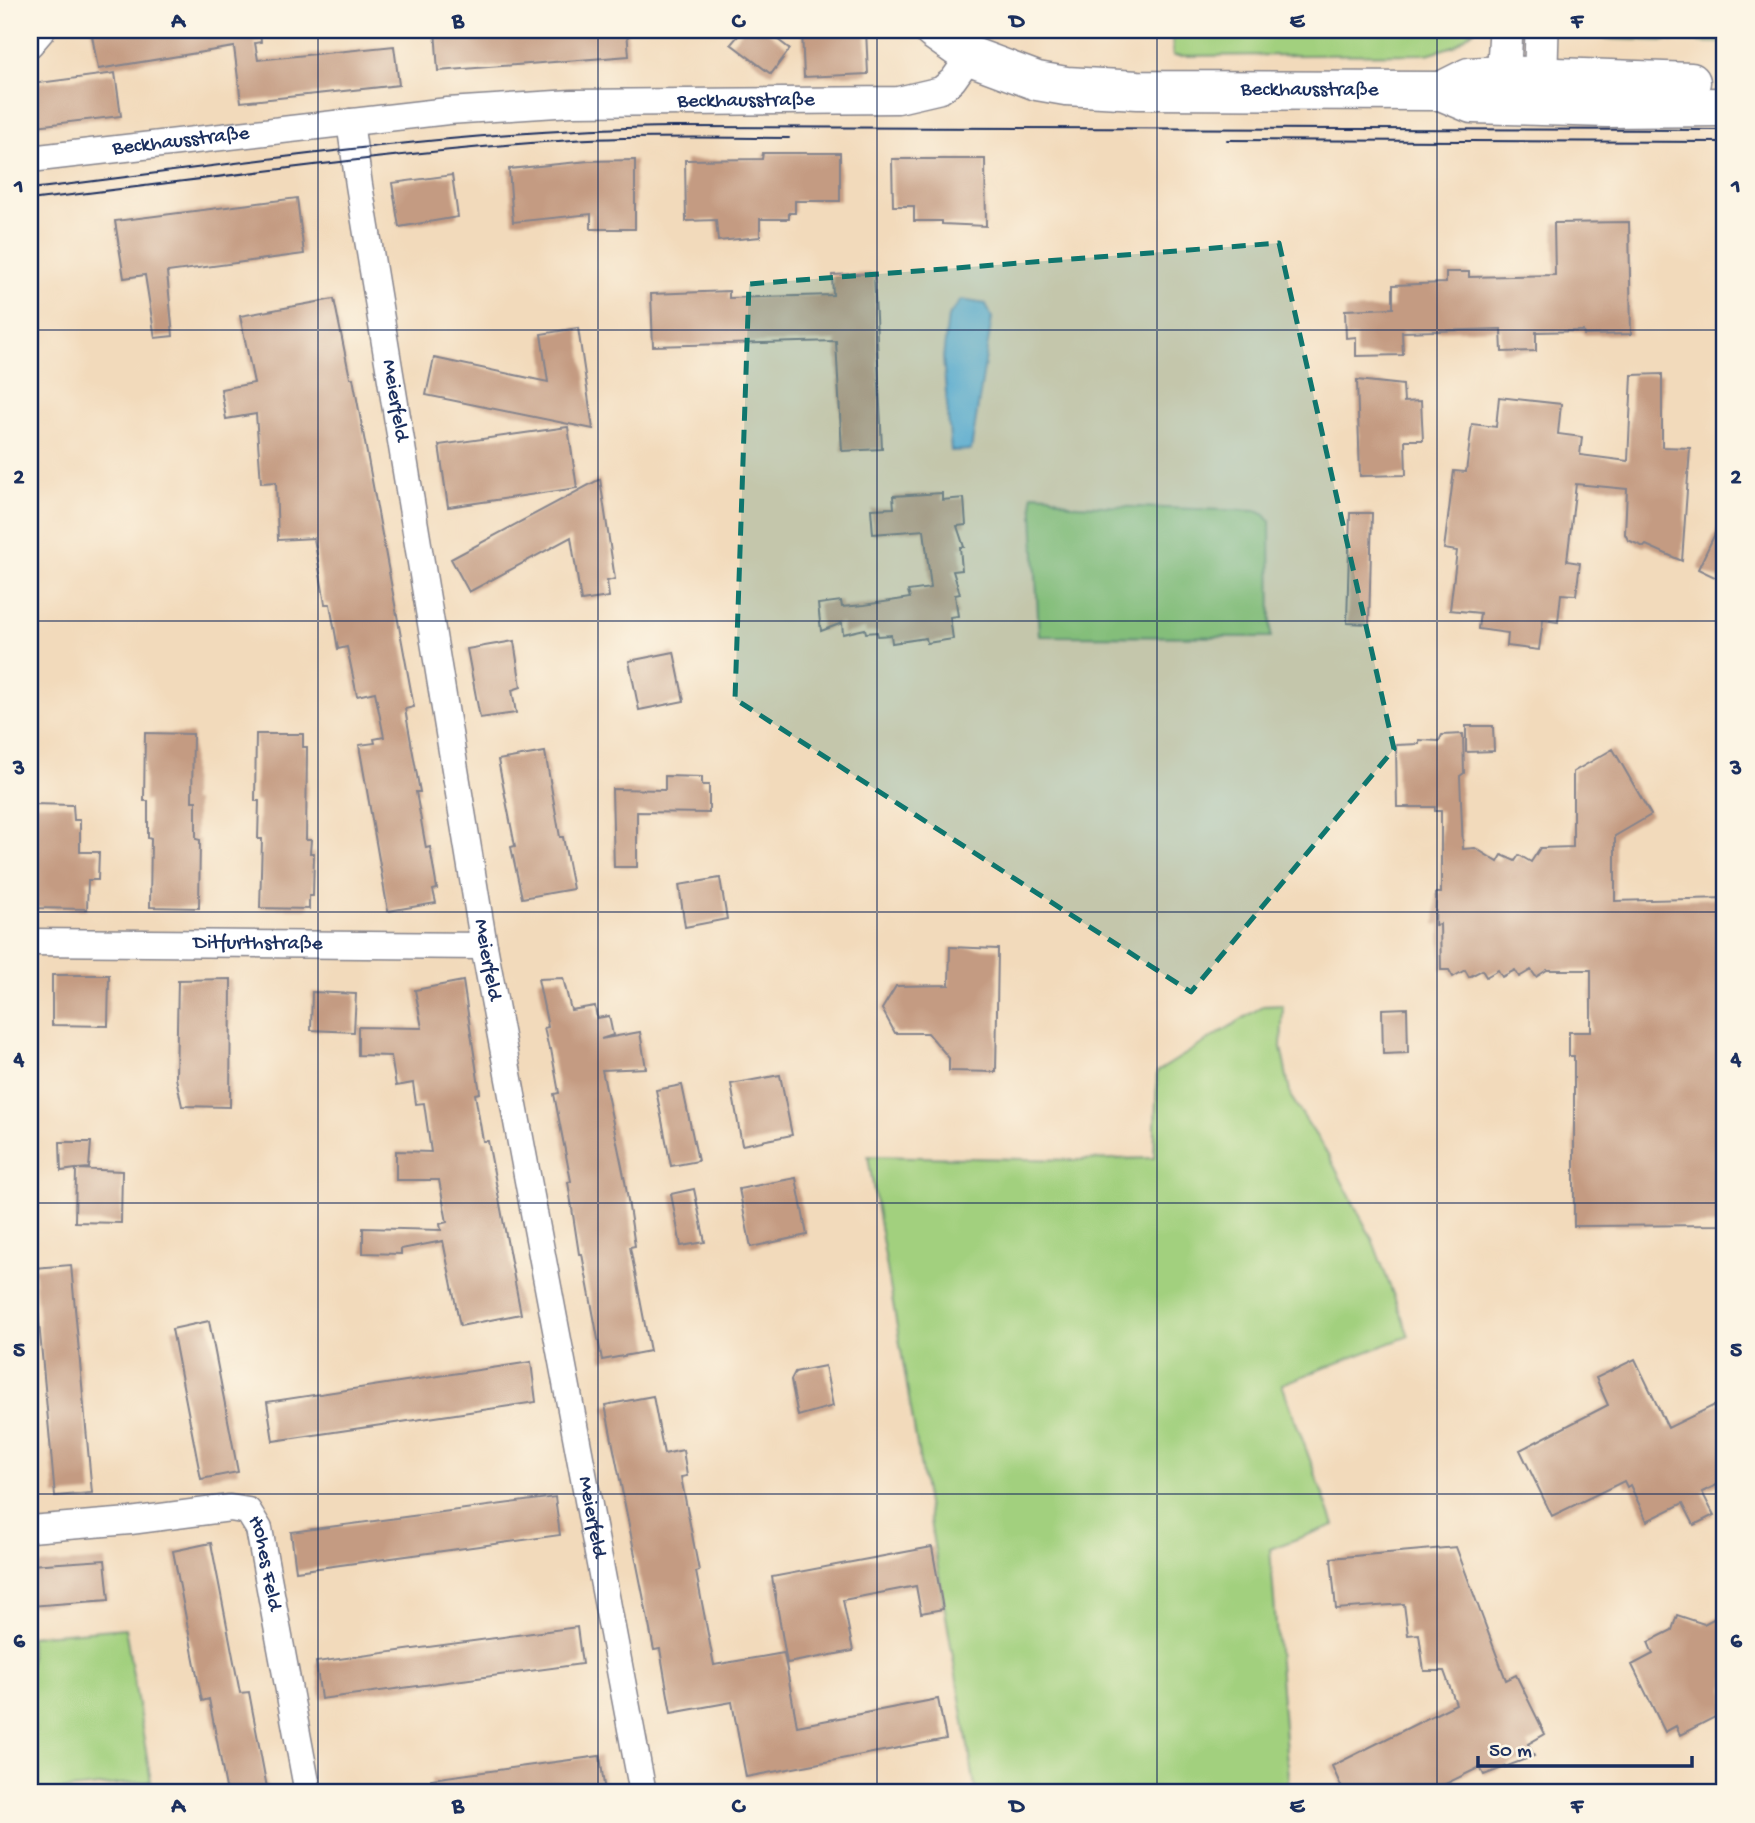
<svg xmlns="http://www.w3.org/2000/svg" width="1755" height="1823" font-family="'Gochi Hand',sans-serif">
<style>
.green{fill:#a2d07e;stroke:#5e806e;stroke-width:2}
.water{fill:#72bceb;stroke:#4676a4;stroke-width:2}
.building{fill:#c49b82}
.lines{fill:none;stroke-linecap:round;stroke-linejoin:round}
.minor-casing{stroke:#86848c;stroke-width:29}
.tertiary-casing{stroke:#86848c;stroke-width:36}
.secondary-casing{stroke:#86848c;stroke-width:41}
.minor{stroke:#fff;stroke-width:26}
.tertiary{stroke:#fff;stroke-width:33}
.secondary{stroke:#fff;stroke-width:38}
.tram{stroke:#1b2f5e;stroke-width:2}
.marked{fill:#0f766e;fill-opacity:0.2;stroke:#0f766e;stroke-width:5;stroke-dasharray:14 9;stroke-linejoin:round}
.grid{fill:none;stroke:#1b2f5e;stroke-width:2;stroke-opacity:0.55}
.labels{text-anchor:middle;dominant-baseline:central;stroke-width:7;stroke-linejoin:round;paint-order:stroke}
.street-label{font-size:21px;fill:#1b2f5e;stroke:#fcf5e5}
.neatline{fill:none;stroke:#1b2f5e;stroke-width:2.5}
.grid-label{font-size:23px;text-anchor:middle;font-weight:bold;fill:#1b2f5e}
</style>
<rect width="100%" height="100%" fill="#fcf5e5"/>
<filter id="ink" filterUnits="userSpaceOnUse"><feTurbulence type="fractalNoise" baseFrequency=".0143" numOctaves="2"/><feDisplacementMap in="SourceGraphic" scale="14" xChannelSelector="R" yChannelSelector="G"/><feConvolveMatrix kernelMatrix="1 2 1 2 8 2 1 2 1" color-interpolation-filters="sRGB"/></filter>
<filter id="wash" filterUnits="userSpaceOnUse"><feTurbulence type="fractalNoise" baseFrequency=".00686" numOctaves="4" result="noise"/><feDisplacementMap in="SourceGraphic" scale="28" xChannelSelector="R" yChannelSelector="G"/><feGaussianBlur stdDeviation="1.57" result="paint"/><feColorMatrix in="noise" values="0 0 0 0 0 0 0 0 0 0 0 0 0 0 0 0 0 1.4 0 .05"/><feComposite in="paint" operator="in"/></filter>
<g filter="url(#wash)">
<rect width="100%" height="100%" fill="#f2dabb"/>
<path class="green" d="M 1172,30 L 1474,30 L 1454,46 L 1427,54 L 1173,56 Z
M 1584,30 L 1725,30 L 1725,43 L 1608,39 L 1595,36 Z
M 1032,494 L 1049,495 L 1071,505 L 1257,511 L 1265,515 L 1270,521 L 1271,637 L 1039,636 Z
M 1283,1005 L 1281,1047 L 1291,1097 L 1329,1156 L 1372,1239 L 1409,1336 L 1282,1384 L 1334,1525 L 1270,1549 L 1289,1789 L 1291,1793 L 976,1793 L 868,1156 L 1077,1160 L 1154,1158 L 1157,1072 L 1263,1006 Z
M 125,1628 L 151,1781 L 30,1793 L 30,1636 Z"/>
<path class="water" d="M 961,300 L 986,304 L 992,318 L 971,450 L 951,451 L 943,358 L 948,317 Z"/>
<g id="blocks">
<path class="building" d="M 91,30 L 260,30 L 261,42 L 255,43 L 258,60 L 394,46 L 399,85 L 241,102 L 234,47 L 98,69 Z
M 435,30 L 627,30 L 629,56 L 438,71 Z
M 743,30 L 765,30 L 790,49 L 771,74 L 731,44 Z
M 802,30 L 866,30 L 868,74 L 804,77 Z
M 115,73 L 121,116 L 36,126 L 31,84 Z
M 763,153 L 840,153 L 840,201 L 795,201 L 795,213 L 789,213 L 789,219 L 760,219 L 760,237 L 718,241 L 716,220 L 686,221 L 685,160 L 762,159 Z
M 892,159 L 985,159 L 986,226 L 942,224 L 942,221 L 914,221 L 914,206 L 893,206 Z
M 635,160 L 635,229 L 591,229 L 591,214 L 513,222 L 509,169 L 589,161 Z
M 452,175 L 458,217 L 399,227 L 392,183 Z
M 297,198 L 304,254 L 167,272 L 173,336 L 155,338 L 145,275 L 124,278 L 115,221 Z
M 1629,222 L 1631,334 L 1584,335 L 1583,331 L 1536,332 L 1536,351 L 1502,352 L 1501,329 L 1402,332 L 1403,355 L 1356,356 L 1356,337 L 1346,338 L 1345,310 L 1393,308 L 1393,285 L 1446,283 L 1446,272 L 1469,272 L 1469,277 L 1555,275 L 1554,223 Z
M 874,273 L 882,449 L 842,451 L 836,341 L 653,346 L 651,294 L 729,291 L 729,298 L 833,295 L 832,275 Z
M 334,299 L 350,378 L 353,378 L 414,707 L 405,709 L 420,792 L 416,792 L 426,848 L 430,847 L 437,889 L 433,890 L 436,903 L 388,911 L 359,745 L 375,743 L 374,739 L 384,737 L 375,692 L 357,696 L 347,647 L 338,649 L 330,604 L 325,604 L 314,538 L 278,540 L 276,482 L 261,483 L 256,414 L 226,419 L 221,389 L 254,383 L 240,316 Z
M 578,328 L 593,429 L 426,395 L 434,358 L 548,382 L 541,334 Z
M 1662,374 L 1662,447 L 1690,448 L 1682,561 L 1646,545 L 1644,547 L 1628,540 L 1625,534 L 1627,489 L 1576,484 L 1567,561 L 1580,563 L 1576,595 L 1561,594 L 1558,622 L 1543,620 L 1539,650 L 1507,646 L 1508,633 L 1478,629 L 1480,613 L 1450,610 L 1457,551 L 1444,549 L 1454,471 L 1466,472 L 1472,424 L 1496,427 L 1499,397 L 1561,404 L 1558,434 L 1582,437 L 1580,455 L 1628,461 L 1632,375 Z
M 1357,380 L 1403,385 L 1404,402 L 1421,401 L 1423,440 L 1405,440 L 1406,475 L 1360,476 Z
M 568,427 L 577,488 L 448,507 L 439,445 Z
M 600,479 L 615,579 L 607,581 L 609,597 L 581,601 L 571,537 L 469,592 L 451,559 Z
M 942,493 L 942,500 L 964,498 L 966,525 L 957,526 L 964,547 L 960,547 L 962,570 L 953,571 L 960,594 L 955,595 L 958,616 L 950,617 L 953,639 L 927,643 L 926,638 L 892,643 L 891,635 L 878,636 L 877,632 L 866,633 L 865,629 L 843,634 L 842,623 L 821,631 L 818,604 L 841,601 L 842,607 L 864,605 L 910,598 L 908,591 L 931,588 L 924,530 L 873,534 L 871,509 L 894,508 L 893,496 Z
M 1350,513 L 1372,513 L 1369,624 L 1347,623 Z
M 1725,513 L 1725,582 L 1698,569 Z
M 514,641 L 521,687 L 512,690 L 516,713 L 480,718 L 467,649 Z
M 674,652 L 684,701 L 639,710 L 629,661 Z
M 1466,726 L 1493,726 L 1494,751 L 1466,752 Z
M 145,733 L 193,734 L 192,801 L 196,801 L 196,839 L 200,840 L 199,908 L 150,907 L 151,839 L 148,838 L 148,801 L 144,801 Z
M 256,734 L 303,734 L 303,747 L 307,747 L 306,840 L 311,840 L 310,853 L 314,853 L 313,896 L 309,896 L 309,909 L 260,908 L 262,839 L 258,839 L 259,801 L 255,801 Z
M 1463,734 L 1464,773 L 1460,776 L 1463,849 L 1475,848 L 1498,862 L 1502,855 L 1515,861 L 1519,855 L 1531,862 L 1540,848 L 1573,847 L 1573,772 L 1613,749 L 1651,815 L 1615,836 L 1615,901 L 1725,898 L 1725,1225 L 1574,1226 L 1574,1056 L 1569,1056 L 1569,1032 L 1591,1032 L 1591,970 L 1547,970 L 1536,977 L 1531,970 L 1519,977 L 1515,970 L 1502,977 L 1498,970 L 1486,977 L 1482,970 L 1469,977 L 1465,970 L 1453,977 L 1449,970 L 1441,970 L 1440,924 L 1435,925 L 1436,893 L 1441,893 L 1441,811 L 1435,811 L 1435,807 L 1397,807 L 1396,745 L 1419,744 L 1419,740 L 1439,741 L 1442,735 Z
M 545,752 L 560,837 L 563,837 L 573,889 L 522,898 L 511,847 L 515,846 L 498,760 Z
M 665,776 L 702,777 L 702,785 L 709,785 L 709,813 L 637,812 L 637,867 L 614,867 L 612,789 L 665,790 Z
M 32,804 L 73,805 L 74,820 L 80,820 L 80,852 L 99,852 L 98,880 L 88,880 L 87,909 L 34,908 L 35,862 L 32,862 L 31,844 Z
M 720,878 L 727,919 L 685,927 L 679,885 Z
M 950,947 L 998,949 L 996,1072 L 949,1071 L 949,1058 L 928,1033 L 895,1033 L 882,1009 L 896,986 L 949,985 Z
M 52,975 L 109,975 L 108,1026 L 52,1025 Z
M 563,978 L 571,1010 L 595,1006 L 597,1018 L 609,1016 L 613,1035 L 601,1039 L 640,1032 L 646,1068 L 602,1070 L 625,1181 L 635,1246 L 630,1247 L 650,1351 L 602,1360 L 582,1254 L 579,1254 L 568,1182 L 571,1181 L 554,1094 L 559,1093 L 551,1049 L 549,1049 L 544,1028 L 548,1027 L 538,979 Z
M 231,979 L 230,1107 L 182,1106 L 176,1078 L 178,980 Z
M 463,981 L 480,1093 L 475,1094 L 483,1141 L 488,1141 L 521,1314 L 460,1326 L 443,1241 L 401,1249 L 401,1254 L 363,1253 L 363,1228 L 441,1230 L 440,1224 L 447,1222 L 439,1180 L 396,1180 L 396,1151 L 431,1152 L 424,1103 L 416,1104 L 413,1083 L 396,1086 L 391,1056 L 358,1055 L 358,1027 L 422,1028 L 415,990 Z
M 312,992 L 356,994 L 354,1032 L 311,1030 Z
M 1407,1008 L 1408,1053 L 1383,1054 L 1382,1009 Z
M 780,1075 L 792,1135 L 742,1145 L 731,1084 Z
M 682,1085 L 698,1161 L 671,1166 L 656,1090 Z
M 60,1142 L 91,1142 L 89,1168 L 77,1169 L 122,1171 L 121,1223 L 75,1222 L 76,1169 L 61,1171 Z
M 796,1178 L 807,1235 L 751,1247 L 739,1189 Z
M 694,1189 L 705,1242 L 681,1246 L 671,1194 Z
M 71,1265 L 92,1493 L 55,1496 L 34,1268 Z
M 209,1321 L 238,1472 L 201,1479 L 172,1329 Z
M 1635,1359 L 1668,1428 L 1725,1400 L 1725,1481 L 1702,1492 L 1714,1515 L 1694,1525 L 1683,1503 L 1647,1521 L 1630,1485 L 1627,1487 L 1624,1481 L 1552,1516 L 1520,1450 L 1608,1405 L 1596,1378 Z
M 531,1362 L 536,1402 L 273,1441 L 267,1402 Z
M 825,1366 L 833,1406 L 798,1416 L 791,1380 L 795,1372 Z
M 653,1396 L 664,1454 L 683,1450 L 687,1476 L 681,1477 L 699,1571 L 696,1572 L 714,1665 L 784,1653 L 797,1726 L 938,1699 L 946,1739 L 746,1777 L 732,1702 L 671,1713 L 660,1649 L 654,1650 L 605,1405 Z
M 555,1497 L 560,1535 L 296,1571 L 291,1532 Z
M 211,1543 L 240,1693 L 249,1692 L 268,1793 L 227,1793 L 209,1699 L 202,1701 L 173,1551 Z
M 932,1547 L 943,1609 L 921,1613 L 916,1586 L 843,1600 L 853,1651 L 787,1663 L 772,1577 Z
M 1456,1547 L 1506,1680 L 1516,1675 L 1545,1734 L 1528,1744 L 1534,1756 L 1484,1775 L 1480,1767 L 1427,1793 L 1344,1793 L 1332,1766 L 1456,1704 L 1444,1671 L 1424,1671 L 1419,1634 L 1408,1635 L 1404,1604 L 1336,1609 L 1331,1558 Z
M 105,1560 L 109,1600 L 30,1606 L 30,1565 Z
M 1725,1613 L 1725,1712 L 1680,1735 L 1676,1726 L 1665,1732 L 1632,1665 L 1653,1654 L 1648,1642 L 1672,1630 L 1677,1615 L 1704,1624 Z
M 577,1627 L 582,1664 L 321,1699 L 316,1662 Z
M 600,1756 L 605,1793 L 432,1793 L 431,1779 Z"/>
</g>
</g>
<g filter="url(#ink)">
<use href="#blocks" fill-opacity="0" stroke="#86848c" stroke-width="2"/>
<g class="lines">
<g class="minor-casing">
<g id="minor">
<path d="M 30,44 L 42,30"/>
<path id="s1" d="M 350,122 L 359,185 L 484,946 L 643,1793"/>
<path id="s2" d="M 30,159 L 448,111 L 572,103 L 898,100 L 941,90 L 953,80 L 970,56"/>
<path id="s3" d="M 30,942 L 484,946"/>
<path id="s4" d="M 30,1529 L 130,1521 L 230,1508 L 248,1511 L 259,1529 L 308,1793"/>
</g>
</g>
<g class="tertiary-casing">
<path id="tertiary" d="M 1502,99 L 1506,30
M 1540,101 L 1542,30"/>
</g>
<g class="secondary-casing">
<g id="secondary">
<path id="s5" d="M 933,30 L 970,56 L 1037,81 L 1066,86 L 1138,90 L 1441,91 L 1472,104 L 1607,108 L 1725,107"/>
<path d="M 1441,91 L 1469,77 L 1503,75 L 1691,82"/>
</g>
</g>
<use href="#minor" class="minor"/>
<use href="#tertiary" class="tertiary"/>
<use href="#secondary" class="secondary"/>
<path class="tram" d="M 1227,140 L 1725,142
M 30,189 C 244,163 458,129 675,127 L 1725,130
M 30,200 C 210,179 391,152 572,140 C 644,136 717,138 789,138"/>
</g>
</g>
<path class="marked" d="M 1279,243 L 1394,749 L 1191,992 L 735,699 L 749,284 Z"/>
<path class="grid" d="M 318,30 L 318,1793M 598,30 L 598,1793M 877,30 L 877,1793M 1157,30 L 1157,1793M 1437,30 L 1437,1793M 30,330 L 1725,330M 30,621 L 1725,621M 30,912 L 1725,912M 30,1203 L 1725,1203M 30,1494 L 1725,1494"/>
<g class="labels">
<g class="street-label">
<text stroke="none"><textPath href="#s5" startOffset="390">Beckhausstraße</textPath></text>
<text stroke="none"><textPath href="#s2" startOffset="719">Beckhausstraße</textPath></text>
<text stroke="none"><textPath href="#s2" startOffset="152">Beckhausstraße</textPath></text>
<text stroke="none"><textPath href="#s1" startOffset="282">Meierfeld</textPath></text>
<text stroke="none"><textPath href="#s3" startOffset="228">Ditfurthstraße</textPath></text>
<text stroke="none"><textPath href="#s1" startOffset="849">Meierfeld</textPath></text>
<text stroke="none"><textPath href="#s1" startOffset="1416">Meierfeld</textPath></text>
<text stroke="none"><textPath href="#s4" startOffset="275">Hohes Feld</textPath></text>
</g>
</g>
<rect width="1755" height="1823" fill="none" stroke="#fcf5e5" stroke-width="77"/>
<path d="M1478 1756v10h214v-10" fill="none" stroke="#1b2f5e" stroke-width="3.5"/>
<text x="1489" y="1756" font-size="21" fill="#1b2f5e" stroke="#fcf5e5" stroke-width="5" paint-order="stroke">50 m</text>
<rect x="38" y="38" width="1678" height="1746" class="neatline"/>
<g class="grid-label">
<text x="178" y="27">A</text>
<text x="458" y="27">B</text>
<text x="738" y="27">C</text>
<text x="1017" y="27">D</text>
<text x="1297" y="27">E</text>
<text x="1577" y="27">F</text>
<text x="19" y="192">1</text>
<text x="1736" y="192">1</text>
<text x="19" y="483">2</text>
<text x="1736" y="483">2</text>
<text x="19" y="774">3</text>
<text x="1736" y="774">3</text>
<text x="19" y="1065">4</text>
<text x="1736" y="1065">4</text>
<text x="19" y="1356">5</text>
<text x="1736" y="1356">5</text>
<text x="19" y="1647">6</text>
<text x="1736" y="1647">6</text>
<text x="178" y="1812">A</text>
<text x="458" y="1812">B</text>
<text x="738" y="1812">C</text>
<text x="1017" y="1812">D</text>
<text x="1297" y="1812">E</text>
<text x="1577" y="1812">F</text>
</g>
</svg>
